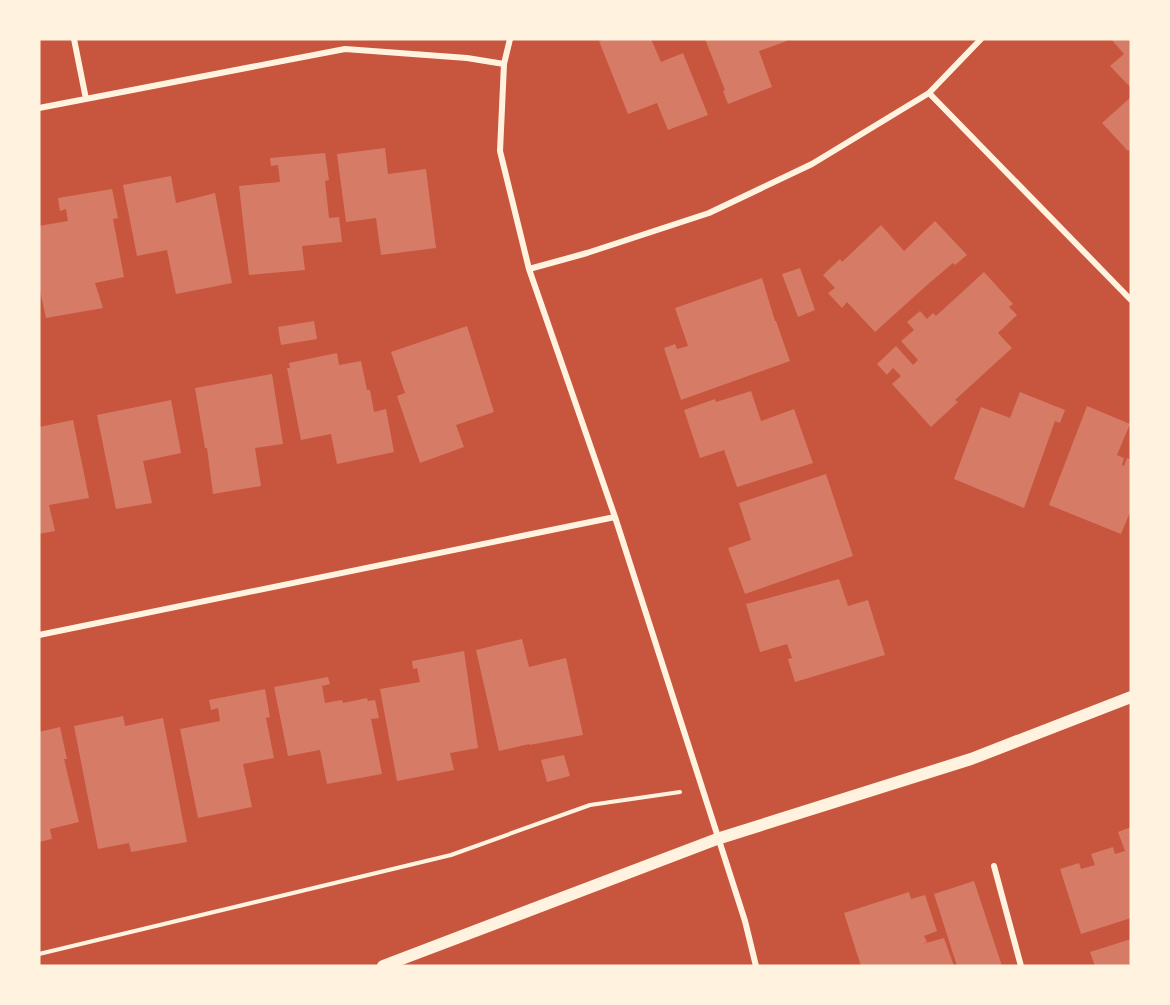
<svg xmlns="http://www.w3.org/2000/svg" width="1170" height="1005" font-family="'Work Sans',sans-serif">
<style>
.building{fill:#d67c66}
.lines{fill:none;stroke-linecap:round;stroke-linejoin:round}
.path{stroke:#fff3e0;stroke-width:4}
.minor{stroke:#fff3e0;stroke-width:6}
.secondary{stroke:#fff3e0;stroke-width:12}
</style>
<rect width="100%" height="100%" fill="#c8553d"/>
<path class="building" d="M 604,39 L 651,39 L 661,62 L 683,53 L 708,115 L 668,130 L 657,103 L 628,114 L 599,41 Z
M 705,39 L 786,39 L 787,41 L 759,51 L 772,87 L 728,104 L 723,91 L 725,90 Z
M 1111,39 L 1131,39 L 1131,88 L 1110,66 L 1124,54 Z
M 1131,97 L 1131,148 L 1128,151 L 1102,123 Z
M 385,148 L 388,174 L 426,169 L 436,248 L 381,255 L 376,218 L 346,222 L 337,154 Z
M 325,153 L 329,180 L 325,181 L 329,218 L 339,217 L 342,242 L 302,246 L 305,270 L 249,275 L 239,186 L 280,182 L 278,165 L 271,166 L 270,158 Z
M 171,176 L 176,203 L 215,193 L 232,283 L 176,294 L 167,250 L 137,256 L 123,185 Z
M 112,189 L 118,218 L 113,219 L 124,277 L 95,283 L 103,308 L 46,318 L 39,286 L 39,226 L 68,221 L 66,209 L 60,211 L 58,198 Z
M 935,221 L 967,255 L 955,265 L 953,263 L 927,285 L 875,332 L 847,302 L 842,308 L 828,293 L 835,288 L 823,275 L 840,259 L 842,262 L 881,225 L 904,251 Z
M 800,268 L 815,310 L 798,317 L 782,274 Z
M 984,272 L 1013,304 L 1009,307 L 1017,315 L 998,333 L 1012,348 L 955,400 L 958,402 L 931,427 L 892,384 L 901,376 L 893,368 L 887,375 L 877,364 L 896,346 L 913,365 L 918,360 L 901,341 L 914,330 L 907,322 L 920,311 L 927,319 L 933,313 L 936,316 Z
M 762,278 L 775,321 L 776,321 L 790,361 L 681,400 L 664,348 L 675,344 L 677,349 L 688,346 L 675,308 Z
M 314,321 L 317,339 L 281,345 L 278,327 Z
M 467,326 L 494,412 L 456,425 L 464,447 L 420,463 L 397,396 L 405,393 L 391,352 Z
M 337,353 L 339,365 L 361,361 L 367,390 L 370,390 L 374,412 L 386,409 L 394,452 L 337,464 L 331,434 L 301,440 L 287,368 L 290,368 L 289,363 Z
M 272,374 L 283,444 L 255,448 L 261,486 L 213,494 L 207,448 L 205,448 L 195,388 Z
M 751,391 L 761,421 L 794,409 L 813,463 L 737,487 L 724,450 L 700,458 L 684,410 L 715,399 L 716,402 Z
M 1020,392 L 1065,410 L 1060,423 L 1055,421 L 1024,508 L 954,479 L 981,407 L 1010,418 Z
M 171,400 L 181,453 L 143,461 L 152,503 L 116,509 L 97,415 Z
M 1087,406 L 1130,424 L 1117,455 L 1124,458 L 1122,465 L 1124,466 L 1127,458 L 1131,460 L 1131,510 L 1121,534 L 1049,505 Z
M 73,420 L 89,498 L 49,505 L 55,531 L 39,534 L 39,427 Z
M 826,474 L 853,556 L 745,594 L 728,548 L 751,540 L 739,503 Z
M 839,579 L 848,606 L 868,600 L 885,655 L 795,682 L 788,659 L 792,658 L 787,644 L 760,652 L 746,604 Z
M 522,639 L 529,667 L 566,658 L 583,735 L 529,745 L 529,744 L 499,751 L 476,650 Z
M 464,651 L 478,748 L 450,753 L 454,770 L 397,781 L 380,689 L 420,682 L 417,668 L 413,669 L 412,661 Z
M 328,677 L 330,684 L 322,686 L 325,703 L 342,700 L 343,703 L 367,698 L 368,701 L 375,700 L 379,718 L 371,719 L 382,774 L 327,784 L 320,750 L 288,756 L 274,687 Z
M 265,689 L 270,717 L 266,718 L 274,758 L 243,764 L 252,807 L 198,818 L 180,729 L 220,721 L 218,708 L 211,710 L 209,700 Z
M 123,716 L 125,726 L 163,718 L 187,842 L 131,852 L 129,843 L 98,849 L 74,726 Z
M 60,727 L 67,759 L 64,759 L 79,822 L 50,829 L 52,839 L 39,842 L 39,732 Z
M 564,755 L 570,776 L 547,782 L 541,760 Z
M 1131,827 L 1131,918 L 1081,934 L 1060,869 L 1079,863 L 1081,869 L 1095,865 L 1091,854 L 1113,847 L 1115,854 L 1125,851 L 1118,832 Z
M 974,881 L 1002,966 L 957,966 L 934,894 Z
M 909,892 L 911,899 L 925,895 L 937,931 L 924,936 L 927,942 L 922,944 L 944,938 L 954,966 L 861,966 L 844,913 Z
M 1131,939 L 1131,966 L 1095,966 L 1090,952 Z"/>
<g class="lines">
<path class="path" d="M 39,954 L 451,855 L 590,805 L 680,792"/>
<path class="minor" d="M 74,39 L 86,99
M 510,39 L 504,64 L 500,151 L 529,269 L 615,517 L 745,921 L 756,966
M 929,93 L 1131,300
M 39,108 L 345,49 L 467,58 L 504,64
M 529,269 L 587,253 L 709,213 L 812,164 L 929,93 L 981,39
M 39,635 L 615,517
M 994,866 L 1021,966"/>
<path class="secondary" d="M 383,966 L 717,839 L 971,759 L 1131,697"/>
</g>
<rect width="1170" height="1005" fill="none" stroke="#fff3e0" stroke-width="81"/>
</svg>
